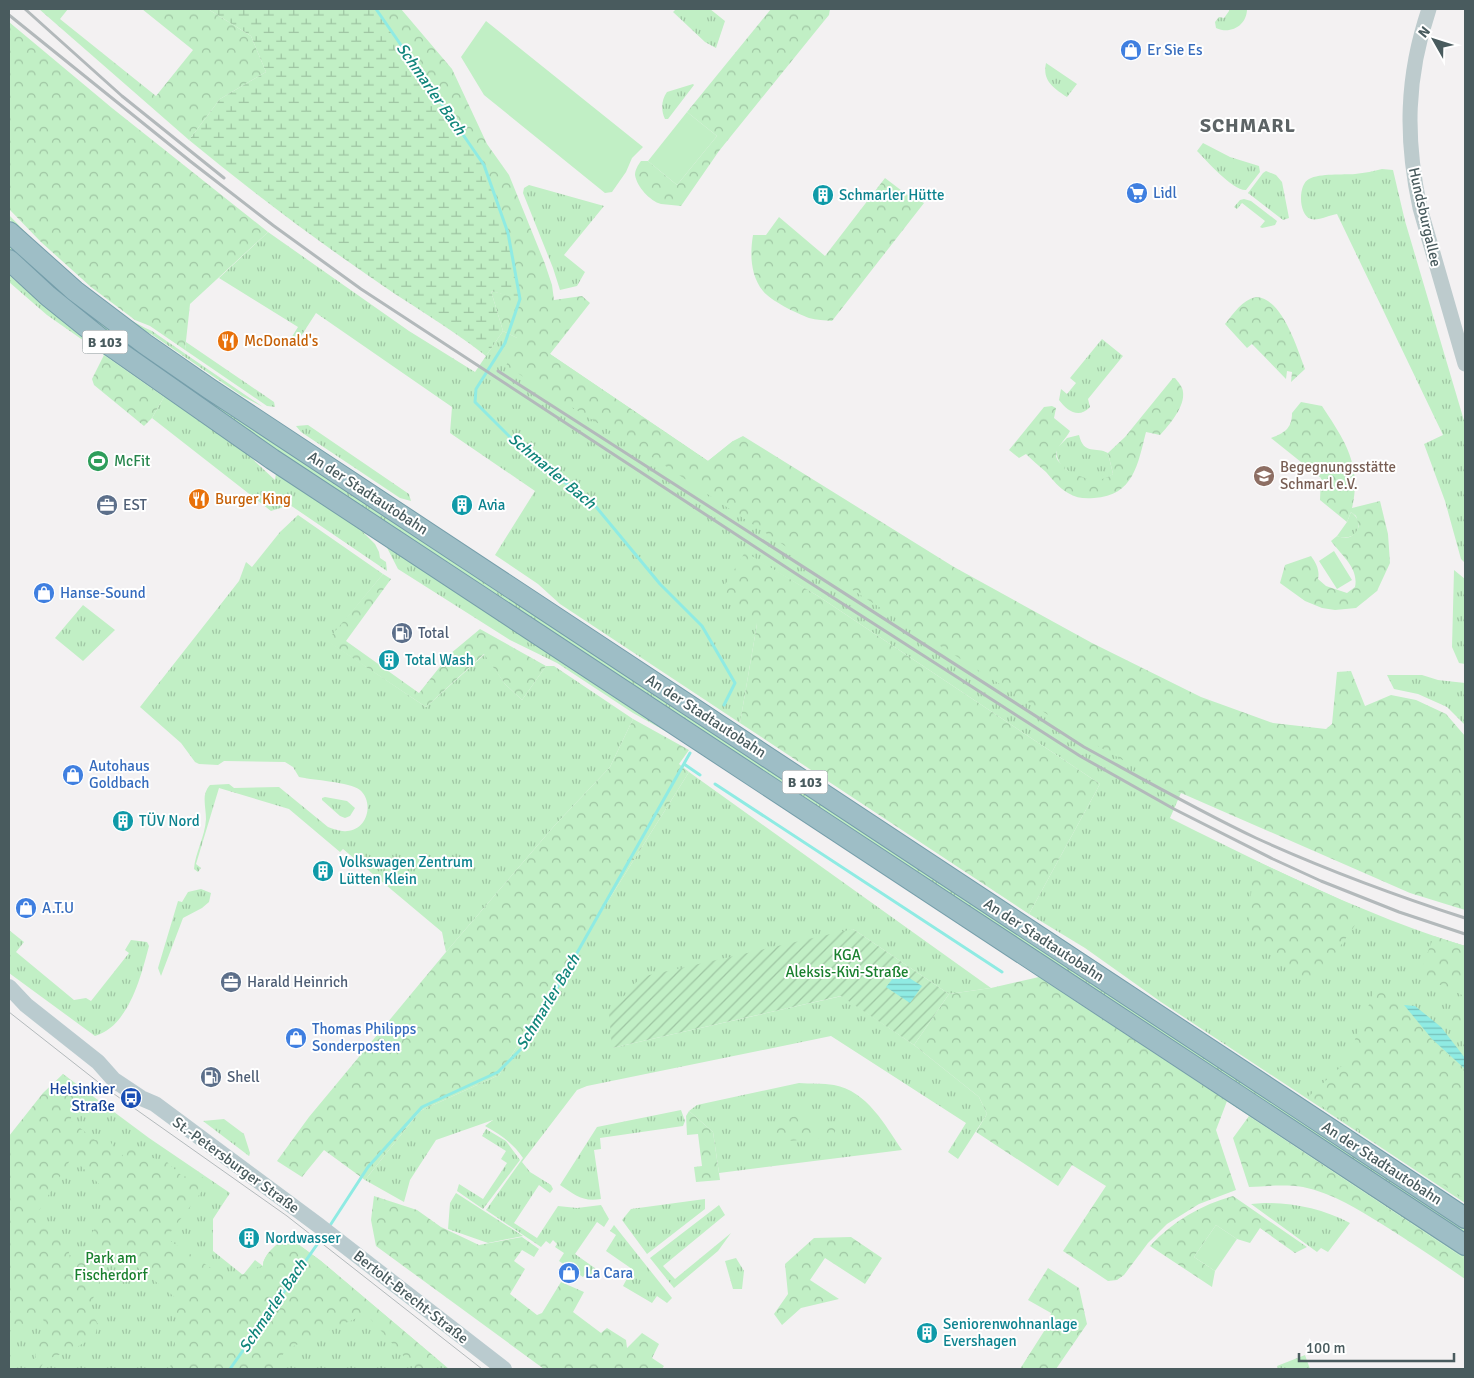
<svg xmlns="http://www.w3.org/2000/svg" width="1474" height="1378" font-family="Signika,sans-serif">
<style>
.grass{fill:url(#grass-tufts)}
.forest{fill:url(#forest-crowns);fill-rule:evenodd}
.wetland{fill:url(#wetland-marsh)}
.garden{fill:url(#garden-furrows)}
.pitch{fill:#c1efc5}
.water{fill:url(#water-rules)}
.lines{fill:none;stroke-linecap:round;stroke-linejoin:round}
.stream{stroke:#8febe3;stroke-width:3}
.trunk-casing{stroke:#759eaa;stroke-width:22}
.tertiary{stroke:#bdcbcd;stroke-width:15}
.secondary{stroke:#bacbcf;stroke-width:16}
.trunk{stroke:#9ebec6;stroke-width:20}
.tram{stroke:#b3b9bb;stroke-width:1}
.rail{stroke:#b3b9bb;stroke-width:3}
.labels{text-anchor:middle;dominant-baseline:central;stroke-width:4;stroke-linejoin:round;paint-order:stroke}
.shield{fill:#fff;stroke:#808c8e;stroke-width:1}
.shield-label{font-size:14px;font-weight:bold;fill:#495b5e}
.shop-label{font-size:15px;fill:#366cbe;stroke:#fff;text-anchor:start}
.culture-label{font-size:15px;fill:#0d838f;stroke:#fff;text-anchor:start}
.street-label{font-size:15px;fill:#495b5e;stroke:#fff}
.food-label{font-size:15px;fill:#c56008;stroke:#fff;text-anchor:start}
.leisure-label{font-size:15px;fill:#27864d;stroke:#fff;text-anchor:start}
.education-label{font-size:15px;fill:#785e54;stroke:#fff;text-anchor:start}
.service-label{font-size:15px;fill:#4e5e75;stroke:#fff;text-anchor:start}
.park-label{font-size:15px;fill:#19802e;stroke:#fff}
.transit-label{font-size:15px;fill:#164399;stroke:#fff;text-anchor:end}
.water-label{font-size:16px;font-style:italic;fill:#10857b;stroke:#fff}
.district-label{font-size:20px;font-weight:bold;letter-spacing:1px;fill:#5d6466;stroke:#fff}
</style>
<defs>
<pattern id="grass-tufts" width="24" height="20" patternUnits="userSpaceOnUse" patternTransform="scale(1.25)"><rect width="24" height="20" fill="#c1efc5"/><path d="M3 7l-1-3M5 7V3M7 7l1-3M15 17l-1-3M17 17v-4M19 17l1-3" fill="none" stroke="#9fc5a3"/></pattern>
<pattern id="forest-crowns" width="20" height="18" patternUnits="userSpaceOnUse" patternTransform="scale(1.25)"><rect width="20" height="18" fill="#c1efc5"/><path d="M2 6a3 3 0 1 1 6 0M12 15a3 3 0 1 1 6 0" fill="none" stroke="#9fc5a3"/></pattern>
<pattern id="wetland-marsh" width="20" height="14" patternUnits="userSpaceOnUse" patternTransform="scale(1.25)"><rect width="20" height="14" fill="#c1efc5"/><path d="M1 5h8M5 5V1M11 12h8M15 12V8" fill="none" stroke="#9fc5a3"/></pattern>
<pattern id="garden-furrows" width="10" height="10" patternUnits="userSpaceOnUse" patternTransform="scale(1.25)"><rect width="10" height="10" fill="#c1efc5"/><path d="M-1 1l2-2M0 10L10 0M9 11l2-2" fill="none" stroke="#9fc5a3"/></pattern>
<pattern id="water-rules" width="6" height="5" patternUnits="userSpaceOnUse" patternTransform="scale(1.25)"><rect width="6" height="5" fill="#8febe3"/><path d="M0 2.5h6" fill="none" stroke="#77c1bb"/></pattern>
</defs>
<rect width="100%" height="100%" fill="#f3f1f2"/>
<path class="grass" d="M 676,9 L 710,9 L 725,21 L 716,48 L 705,42 L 673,12 Z
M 1229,9 L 1247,9 C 1247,25 1231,35 1216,28 L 1215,22 L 1219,17 L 1224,18 L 1229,11 Z
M 1046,63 L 1077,84 L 1067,97 C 1054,88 1042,81 1046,63 Z
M 693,84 L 694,85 L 668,119 L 665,119 C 661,111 661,100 667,92 Z
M 1203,143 L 1230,157 L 1259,166 L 1260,172 L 1246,190 C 1233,191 1207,161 1197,151 Z
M 1382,169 L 1393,170 L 1405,221 L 1465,424 L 1465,563 L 1461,559 L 1445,501 L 1424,444 L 1443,435 L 1337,214 C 1330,215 1318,221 1311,219 C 1298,215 1298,184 1309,179 C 1320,173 1343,175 1355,174 C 1365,173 1374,171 1382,169 Z
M 1266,171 L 1276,175 L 1282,182 L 1289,218 L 1283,220 L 1248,193 L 1263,173 Z
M 529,185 L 604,206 L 564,255 L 585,272 L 577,286 L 560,290 L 553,268 L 523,193 L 524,188 Z
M 1244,199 L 1251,201 L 1277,221 L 1275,225 L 1262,228 L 1260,227 L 1265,221 L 1242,203 L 1237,209 L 1234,207 L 1240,200 Z
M 9,215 C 49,257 98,307 152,331 L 263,407 L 242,396 L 151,334 L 129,325 L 36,247 L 9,219 Z
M 268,232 L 409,331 L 475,372 L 503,331 L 550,354 L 708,461 L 733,441 L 1195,761 L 1170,818 C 1266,866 1362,914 1465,946 L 1465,1203 L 1161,1002 L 1085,948 L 1029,914 L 1100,784 L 818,596 L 745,553 L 757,624 L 740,723 L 560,604 L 538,584 L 495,555 L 535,491 L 450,433 L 452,407 L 316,313 L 294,347 L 288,343 L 298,327 L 219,278 Z
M 9,244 L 636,680 L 1465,1229 L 1465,1236 L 390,527 L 151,367 L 53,290 L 9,249 Z
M 9,275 L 50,311 L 77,331 L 166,393 L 191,415 L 245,452 L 275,480 L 276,473 L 345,518 L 363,532 L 375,544 L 379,552 L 380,558 L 386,562 L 387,571 L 290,505 L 271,511 L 152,418 L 164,397 L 47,315 L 9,282 Z
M 1102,339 L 1123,356 L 1088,399 L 1090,407 C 1079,419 1067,411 1059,400 L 1061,389 L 1067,394 L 1076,383 L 1070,378 Z
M 186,342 L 274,402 L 275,407 L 267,406 L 185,350 Z
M 308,425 L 409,494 L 411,501 L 400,498 L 301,432 L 296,426 Z
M 1079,435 C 1084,456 1096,446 1108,453 L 1113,474 C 1110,476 1106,479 1102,480 C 1085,483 1052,469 1057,448 L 1067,438 Z
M 1351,512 C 1367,524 1356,543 1337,536 L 1347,522 Z
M 298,515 L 383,574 L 328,641 L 426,707 L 485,654 L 505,684 L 522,700 L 546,666 L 554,666 L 633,719 L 610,767 L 555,825 L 446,952 L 442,932 L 343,849 L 340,852 L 289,809 L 219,788 L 196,864 L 201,868 L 198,872 L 194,869 C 195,853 205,837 206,819 C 206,806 201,795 210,785 L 229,784 L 234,788 L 279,787 L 328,827 C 334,829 341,832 347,831 C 368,830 374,802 360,790 C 350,782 312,780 299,777 L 293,767 L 285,762 L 224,761 L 218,765 L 199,764 L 195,762 L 181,743 L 140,707 L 239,581 L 246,562 L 252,567 L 280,532 Z
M 383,540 L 1465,1253 L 1465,1259 L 685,742 L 633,713 L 557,663 L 510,640 L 398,569 Z
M 1454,570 L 1465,579 L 1465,664 L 1459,663 L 1452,647 Z
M 83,605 L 115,630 L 83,661 L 55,638 Z
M 1387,675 L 1422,675 L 1438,680 L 1465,683 L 1465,725 L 1447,707 L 1418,694 L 1394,689 Z
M 689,772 L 991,988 L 949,994 L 853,929 L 612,1048 L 842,996 L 914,1045 L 979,1097 L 987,1114 L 958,1159 L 948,1152 L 966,1123 L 831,1036 L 587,1086 L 577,1090 L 522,1162 L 530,1172 L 551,1185 L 553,1189 L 550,1193 L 539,1185 L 514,1223 L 537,1238 L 558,1206 L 577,1208 L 601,1205 L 609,1219 L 604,1227 L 597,1222 L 575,1254 L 599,1271 L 594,1278 L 586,1273 L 583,1277 L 559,1261 L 564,1253 L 555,1247 L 557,1244 L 553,1240 L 550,1244 L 546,1241 L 541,1247 L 486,1210 L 523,1158 C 513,1143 501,1135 485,1126 L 493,1120 L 436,1140 L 410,1180 L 404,1202 L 365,1180 L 420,1111 L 499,1075 Z
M 325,797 L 347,801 L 355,808 L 350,816 L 345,818 L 340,816 L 322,800 L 322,798 Z
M 201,889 L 211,893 L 209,902 L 202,908 L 183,918 L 161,976 L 158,968 L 178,901 L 182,902 L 188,892 Z
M 9,930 L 24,942 L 16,952 L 74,1000 L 86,998 L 91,1001 L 129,953 L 125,950 L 131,940 L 147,942 L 149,946 C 141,976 129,1026 95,1036 L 9,973 Z
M 63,1074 L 149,1138 L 230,1193 L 213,1219 L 213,1251 L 243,1275 L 255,1260 L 263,1266 C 263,1254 279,1243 287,1236 L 321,1261 L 449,1369 L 9,1369 L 9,1146 Z
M 799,1083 C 810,1084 823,1083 834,1085 C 867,1091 885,1125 902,1150 L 719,1173 L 713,1132 L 689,1111 L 697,1105 Z
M 681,1110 L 685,1121 L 683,1126 L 600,1138 L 601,1149 L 594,1150 L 601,1199 C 582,1202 575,1195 560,1185 L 597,1127 Z
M 224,1119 L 244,1134 L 250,1153 L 249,1156 L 203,1121 Z
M 486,1129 L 506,1141 L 520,1160 L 483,1209 L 457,1191 L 459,1184 L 483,1199 L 507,1163 L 501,1159 L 506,1151 L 482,1136 Z
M 456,1193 L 523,1236 L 488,1243 L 448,1229 L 450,1203 Z
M 705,1199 L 705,1209 L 647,1254 L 622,1220 L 631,1209 Z
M 1264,1203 C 1295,1203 1323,1209 1350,1223 L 1328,1252 L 1321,1248 L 1317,1252 L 1251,1204 Z
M 719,1205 L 725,1215 L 663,1266 L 675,1279 L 731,1233 L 718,1251 L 674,1288 L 650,1258 Z
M 614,1225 L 672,1298 L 667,1303 L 657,1296 L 652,1303 L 623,1286 L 632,1269 L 606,1251 L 616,1235 L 610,1231 Z
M 736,1258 L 744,1271 L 742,1289 L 733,1289 L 725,1261 Z
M 1305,1355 L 1310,1369 L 1278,1369 L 1277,1366 Z"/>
<path class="forest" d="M 39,9 L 68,9 L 60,19 L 156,96 L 193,50 L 142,9 L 208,9 L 251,36 L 266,72 L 220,99 L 189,140 Z
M 376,9 L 401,9 L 452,69 L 487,144 L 509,175 L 545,264 L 552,285 L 554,300 L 582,296 L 590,303 L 550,354 L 708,461 L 733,441 L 743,436 L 954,567 L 1092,643 L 1201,697 L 1273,723 L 1326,729 L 1332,724 L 1337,672 L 1351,671 L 1365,706 L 1391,695 L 1416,700 L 1446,714 L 1465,736 L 1465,910 L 1410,893 L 1181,793 L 1089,741 L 812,564 L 655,459 L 506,366 L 511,355 L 508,353 L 517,338 L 503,331 L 491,291 L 520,298 L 508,233 L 484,165 Z
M 771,9 L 830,9 L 829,15 L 824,21 L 719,151 L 681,206 C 675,205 668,205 661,204 C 650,201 637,187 635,175 C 635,170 638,165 641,161 L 648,161 L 677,185 L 717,136 L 687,112 Z
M 9,22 L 112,108 L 268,232 L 190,304 L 185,350 L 150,326 L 135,320 L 91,287 L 41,242 L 9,209 Z
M 885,178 L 906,194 L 924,203 L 832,321 C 825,320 816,320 809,318 C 796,313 771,301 763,291 C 750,275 750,253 753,235 L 766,235 L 779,217 L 825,256 Z
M 1256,297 C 1282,298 1297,348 1305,369 L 1291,382 L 1292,372 L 1287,371 L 1286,379 L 1252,344 L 1247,348 L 1225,324 C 1234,313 1242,300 1256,297 Z
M 104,355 L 164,397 L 152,418 L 144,426 L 94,385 L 92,379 Z
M 1173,378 L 1175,378 C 1178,382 1183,387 1183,392 C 1185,407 1169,425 1160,435 L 1146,432 C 1138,463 1134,496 1094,498 C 1085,499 1076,498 1068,493 C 1059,488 1053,480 1046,472 C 1039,466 1032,460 1026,454 L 1019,458 L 1009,450 L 1044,407 L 1052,406 L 1056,408 L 1054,418 L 1070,431 C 1064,443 1045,455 1065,466 L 1065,469 C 1082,477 1095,486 1113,474 L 1108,453 L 1125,437 Z
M 1301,402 L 1322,406 C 1345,441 1362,465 1352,508 L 1380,501 L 1388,534 L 1390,563 L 1377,591 L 1356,608 L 1335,610 L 1322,608 L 1305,601 L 1280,583 L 1285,565 L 1311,556 C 1316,563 1320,570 1318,579 L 1326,586 L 1347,593 L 1355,587 C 1359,568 1342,556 1331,541 L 1337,536 C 1348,540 1355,537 1359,526 L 1356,516 L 1351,512 L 1347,522 L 1320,500 L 1321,478 L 1271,438 C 1284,433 1292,429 1292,413 Z
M 745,552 L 818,596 L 1100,784 L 1029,914 L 740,723 L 757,624 L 720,593 Z
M 383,574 L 391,579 L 346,641 L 419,693 L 450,654 L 480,629 L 546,666 L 522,700 L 505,684 L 484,654 L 426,707 L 327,641 Z
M 633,719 L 689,750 L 679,764 L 689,772 L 499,1075 L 420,1111 L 365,1180 L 324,1150 L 302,1177 L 277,1161 L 309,1117 L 446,952 L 555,825 L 610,767 Z
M 1254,860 L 1365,911 L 1310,989 L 1248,929 Z
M 1434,936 L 1465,946 L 1465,1036 L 1451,1022 L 1462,995 L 1419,975 Z
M 1039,977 L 1227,1101 L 1216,1130 L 1236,1190 L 1199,1204 L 1167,1224 L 1148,1243 L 1124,1275 L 1117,1280 L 1108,1281 L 1063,1251 L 1106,1186 L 1072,1165 L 1058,1186 L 976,1132 L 987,1114 L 979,1097 L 914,1045 L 949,994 L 991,988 Z
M 1378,982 L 1403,1005 L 1432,1039 L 1465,1072 L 1465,1199 L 1308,1097 L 1346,1062 Z
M 63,1074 L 68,1078 L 82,1093 L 70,1120 L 95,1140 L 109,1139 L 116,1152 L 119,1162 L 130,1142 L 149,1157 L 167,1162 L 183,1177 L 196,1173 L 209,1182 L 166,1238 L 229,1280 L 263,1266 C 263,1254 278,1244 287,1236 L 321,1261 L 437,1359 L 424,1369 L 415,1369 L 366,1314 L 287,1349 L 272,1369 L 167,1369 L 174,1362 L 177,1299 L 117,1250 L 111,1252 L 89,1309 L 98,1324 L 95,1336 L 72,1350 L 45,1360 L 40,1369 L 32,1369 L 44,1323 L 43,1318 C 29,1321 25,1327 9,1323 L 9,1136 L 43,1093 ZM 72,1157 L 99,1184 L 101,1217 L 72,1269 L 67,1242 L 35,1217 Z
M 689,1111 L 713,1132 L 720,1180 L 696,1182 L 694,1167 L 702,1166 L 698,1134 L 687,1135 L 686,1116 Z
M 809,1112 L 811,1125 L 839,1121 L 833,1137 L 778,1142 L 771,1135 L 769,1124 Z
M 1249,1116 L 1465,1259 L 1465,1279 C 1439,1261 1412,1243 1385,1226 C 1359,1210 1333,1193 1303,1187 C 1285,1184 1267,1186 1249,1187 L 1233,1138 Z
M 374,1196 L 417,1210 L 441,1227 L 479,1245 L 522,1237 L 539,1249 L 534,1257 L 522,1250 L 514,1261 L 525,1269 L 510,1294 L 537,1315 L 542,1313 L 561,1282 L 584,1292 L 573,1312 L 601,1333 L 607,1328 L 626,1340 L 627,1348 L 642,1333 L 659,1344 L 652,1358 L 664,1366 L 662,1369 L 544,1369 L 376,1246 L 371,1220 Z
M 1233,1196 L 1307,1247 L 1295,1253 L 1260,1228 L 1250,1243 L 1237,1239 L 1216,1225 L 1194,1257 L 1215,1271 L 1212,1287 L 1150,1246 C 1173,1221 1201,1205 1233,1196 Z
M 851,1237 L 882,1258 L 865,1284 L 825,1258 L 810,1280 L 839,1299 L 801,1308 L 782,1325 L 774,1314 L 788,1294 L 785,1264 L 814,1238 Z
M 1048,1268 L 1079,1288 L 1087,1324 L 1056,1369 L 1020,1369 L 1048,1325 L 1051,1313 L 1028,1300 Z"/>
<path class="wetland" d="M 208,9 L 376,9 L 484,165 L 508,233 L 520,299 L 491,291 L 503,331 L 486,356 C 448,326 405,302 366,274 C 305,232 246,187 189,140 L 220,99 L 266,72 L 251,36 Z"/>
<path class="garden" d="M 853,929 L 949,994 L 914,1045 L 841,996 L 612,1048 L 609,1013 L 641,977 Z"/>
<path class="pitch" d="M 486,21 L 643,147 L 632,158 L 626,172 L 612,192 L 605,193 L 484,95 L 461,57 Z
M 687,112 L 717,136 L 677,185 L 648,161 Z
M 1334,551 L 1352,580 L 1337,589 L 1319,561 Z
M 1216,1225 L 1237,1239 L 1215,1271 L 1194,1257 Z"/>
<path class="water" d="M 906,976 L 922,986 L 910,1003 L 886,987 L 894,977 Z
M 1404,1005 L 1415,1006 L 1441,1027 L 1465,1058 L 1465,1069 L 1432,1039 Z"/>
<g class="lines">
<path class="stream" d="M 376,9 L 484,165 L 508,233 L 520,299 L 505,343 L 476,389 L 475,402 L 531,458 L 592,502 L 660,584 L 702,626 L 735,683 L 724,705
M 684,764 L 700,775
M 715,784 L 1002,972
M 329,1227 L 368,1167 L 422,1107 L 498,1072 L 525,1045 L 690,753
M 230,1369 L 323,1236"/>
<g class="trunk-casing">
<path id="trunk" d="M 9,232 L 75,291 L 145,344 L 210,389 L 1465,1218
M 9,260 L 48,296 L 105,342 L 272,459 L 1465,1245"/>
</g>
<path class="tertiary" d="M 1429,9 C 1406,77 1405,138 1420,208 L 1465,364"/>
<path class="secondary" d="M 9,987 L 26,1005 L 98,1062 L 114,1080 L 141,1098 L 155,1104 L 318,1225 L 504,1369"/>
<use href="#trunk" class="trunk"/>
<path class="tram" d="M 9,1012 L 107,1089 L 287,1216 L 482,1369"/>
<path class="rail" d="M 25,9 L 122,96 L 224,178
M 9,15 L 190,161 L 274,226 L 361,289 L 801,577 L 1080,756 L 1174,809 L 1273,859 L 1321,881 L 1399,912 L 1465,934
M 498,371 L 1084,747 C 1141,778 1197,810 1256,838 C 1324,869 1394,895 1465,918"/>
</g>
<defs>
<g id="shop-disc" transform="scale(1.125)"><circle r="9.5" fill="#3f7fe0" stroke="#fff"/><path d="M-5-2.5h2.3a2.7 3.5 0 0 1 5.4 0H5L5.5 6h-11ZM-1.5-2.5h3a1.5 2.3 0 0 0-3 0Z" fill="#fff"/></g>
<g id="supermarket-disc" transform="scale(1.125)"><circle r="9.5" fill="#3f7fe0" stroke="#fff"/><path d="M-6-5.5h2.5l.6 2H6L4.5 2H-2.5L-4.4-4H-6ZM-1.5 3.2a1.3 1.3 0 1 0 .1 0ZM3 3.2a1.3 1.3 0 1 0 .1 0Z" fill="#fff"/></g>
<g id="building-disc" transform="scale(1.125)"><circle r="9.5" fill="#0f9aa8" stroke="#fff"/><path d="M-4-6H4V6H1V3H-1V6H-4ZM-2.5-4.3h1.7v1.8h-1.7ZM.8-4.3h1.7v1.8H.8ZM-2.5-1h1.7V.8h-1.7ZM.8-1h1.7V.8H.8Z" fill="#fff"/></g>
<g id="restaurant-disc" transform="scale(1.125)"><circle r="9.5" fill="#e8710a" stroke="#fff"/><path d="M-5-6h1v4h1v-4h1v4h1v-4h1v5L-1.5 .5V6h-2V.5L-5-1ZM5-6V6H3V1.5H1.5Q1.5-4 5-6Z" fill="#fff"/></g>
<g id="stadium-disc" transform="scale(1.125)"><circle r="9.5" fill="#2e9e5b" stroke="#fff"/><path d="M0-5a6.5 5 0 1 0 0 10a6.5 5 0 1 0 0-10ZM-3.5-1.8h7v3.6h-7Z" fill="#fff"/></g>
<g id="school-disc" transform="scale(1.125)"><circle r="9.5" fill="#8d6e63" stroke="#fff"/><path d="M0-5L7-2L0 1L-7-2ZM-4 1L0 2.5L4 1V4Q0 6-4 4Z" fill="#fff"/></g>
<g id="office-disc" transform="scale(1.125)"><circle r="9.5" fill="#5c6f8a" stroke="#fff"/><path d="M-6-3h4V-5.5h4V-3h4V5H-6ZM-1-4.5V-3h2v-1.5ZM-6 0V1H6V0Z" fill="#fff"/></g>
<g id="fuel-disc" transform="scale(1.125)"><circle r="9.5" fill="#5c6f8a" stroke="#fff"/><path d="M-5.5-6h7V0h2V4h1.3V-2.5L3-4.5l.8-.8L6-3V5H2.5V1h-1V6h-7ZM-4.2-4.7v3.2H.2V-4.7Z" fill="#fff"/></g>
<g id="bus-disc" transform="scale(1.125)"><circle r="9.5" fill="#1a4fb4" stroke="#fff"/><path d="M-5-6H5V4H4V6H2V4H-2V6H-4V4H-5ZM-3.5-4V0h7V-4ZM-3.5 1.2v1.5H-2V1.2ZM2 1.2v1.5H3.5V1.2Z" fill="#fff"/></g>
</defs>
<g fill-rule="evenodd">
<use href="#shop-disc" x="1131" y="50"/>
<use href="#supermarket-disc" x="1137" y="193"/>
<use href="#building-disc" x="823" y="195"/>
<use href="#restaurant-disc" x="228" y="341"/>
<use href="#stadium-disc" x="98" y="461"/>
<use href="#school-disc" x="1264" y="476"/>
<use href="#restaurant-disc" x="199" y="499"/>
<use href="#office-disc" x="107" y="505"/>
<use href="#building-disc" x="462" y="505"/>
<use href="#shop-disc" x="44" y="593"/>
<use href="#fuel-disc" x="402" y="633"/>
<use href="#building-disc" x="389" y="660"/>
<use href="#shop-disc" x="73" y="775"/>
<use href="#building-disc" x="123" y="821"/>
<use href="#building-disc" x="323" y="871"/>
<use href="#shop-disc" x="26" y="908"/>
<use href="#office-disc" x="231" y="982"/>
<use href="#shop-disc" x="296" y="1038"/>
<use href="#fuel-disc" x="211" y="1077"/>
<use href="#bus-disc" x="131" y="1098"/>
<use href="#building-disc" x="249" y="1238"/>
<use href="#shop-disc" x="569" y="1273"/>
<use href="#building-disc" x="927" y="1333"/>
</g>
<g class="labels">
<g class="shield">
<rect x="82.5" y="330.5" width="45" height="23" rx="4"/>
<rect x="782.5" y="770.5" width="45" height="23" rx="4"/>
</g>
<g class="shield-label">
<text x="105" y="342">B 103</text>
<text x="805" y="782">B 103</text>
</g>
<g class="shop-label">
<text x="1147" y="50">Er Sie Es</text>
<text x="1153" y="193">Lidl</text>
<text x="60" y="593">Hanse-Sound</text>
<text x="89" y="766">Autohaus<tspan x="89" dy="17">Goldbach</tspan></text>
<text x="42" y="908">A.T.U</text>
<text x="312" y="1029">Thomas Philipps<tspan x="312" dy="17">Sonderposten</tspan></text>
<text x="585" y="1273">La Cara</text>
</g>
<g class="culture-label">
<text x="839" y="195">Schmarler Hütte</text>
<text x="478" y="505">Avia</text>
<text x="405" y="660">Total Wash</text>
<text x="139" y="821">TÜV Nord</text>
<text x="339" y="862">Volkswagen Zentrum<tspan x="339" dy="17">Lütten Klein</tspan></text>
<text x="265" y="1238">Nordwasser</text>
<text x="943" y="1324">Seniorenwohnanlage<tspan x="943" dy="17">Evershagen</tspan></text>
</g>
<g class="street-label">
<text transform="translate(1425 217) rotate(77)">Hundsburgallee</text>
<text transform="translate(368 493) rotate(33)">An der Stadtautobahn</text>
<text transform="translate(706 716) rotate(33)">An der Stadtautobahn</text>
<text transform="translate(1044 940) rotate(33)">An der Stadtautobahn</text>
<text transform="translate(1382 1163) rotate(33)">An der Stadtautobahn</text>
<text transform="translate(236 1165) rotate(36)">St.-Petersburger Straße</text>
<text transform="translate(411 1297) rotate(38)">Bertolt-Brecht-Straße</text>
</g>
<g class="food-label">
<text x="244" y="341">McDonald's</text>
<text x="215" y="499">Burger King</text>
</g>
<g class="leisure-label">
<text x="114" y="461">McFit</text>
</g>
<g class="education-label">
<text x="1280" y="467">Begegnungsstätte<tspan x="1280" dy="17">Schmarl e.V.</tspan></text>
</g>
<g class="service-label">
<text x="123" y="505">EST</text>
<text x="418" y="633">Total</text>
<text x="247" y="982">Harald Heinrich</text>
<text x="227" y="1077">Shell</text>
</g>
<g class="park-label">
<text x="847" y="955">KGA<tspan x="847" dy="17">Aleksis-Kivi-Straße</tspan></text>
<text x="111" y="1258">Park am<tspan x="111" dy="17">Fischerdorf</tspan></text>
</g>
<g class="transit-label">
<text x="115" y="1089">Helsinkier<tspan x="115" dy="17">Straße</tspan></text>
</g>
<g class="water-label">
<text transform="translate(431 89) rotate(55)">Schmarler Bach</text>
<text transform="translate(552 471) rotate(40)">Schmarler Bach</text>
<text transform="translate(548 1002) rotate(-59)">Schmarler Bach</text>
<text transform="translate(273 1306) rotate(-56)">Schmarler Bach</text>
</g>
<g class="district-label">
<text x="1248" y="125">SCHMARL</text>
</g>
</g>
<rect width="1474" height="1378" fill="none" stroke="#495b5e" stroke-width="20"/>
<g transform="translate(1434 40) rotate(309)" stroke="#ffffff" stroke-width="4" paint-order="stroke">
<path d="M0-4L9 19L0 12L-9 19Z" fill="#495b5e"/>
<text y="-8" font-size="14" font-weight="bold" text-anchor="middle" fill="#495b5e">N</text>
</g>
<path d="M1299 1353v8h155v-8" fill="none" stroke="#495b5e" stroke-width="2.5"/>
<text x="1306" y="1353" font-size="15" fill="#495b5e" stroke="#ffffff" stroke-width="4" paint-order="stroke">100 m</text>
</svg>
